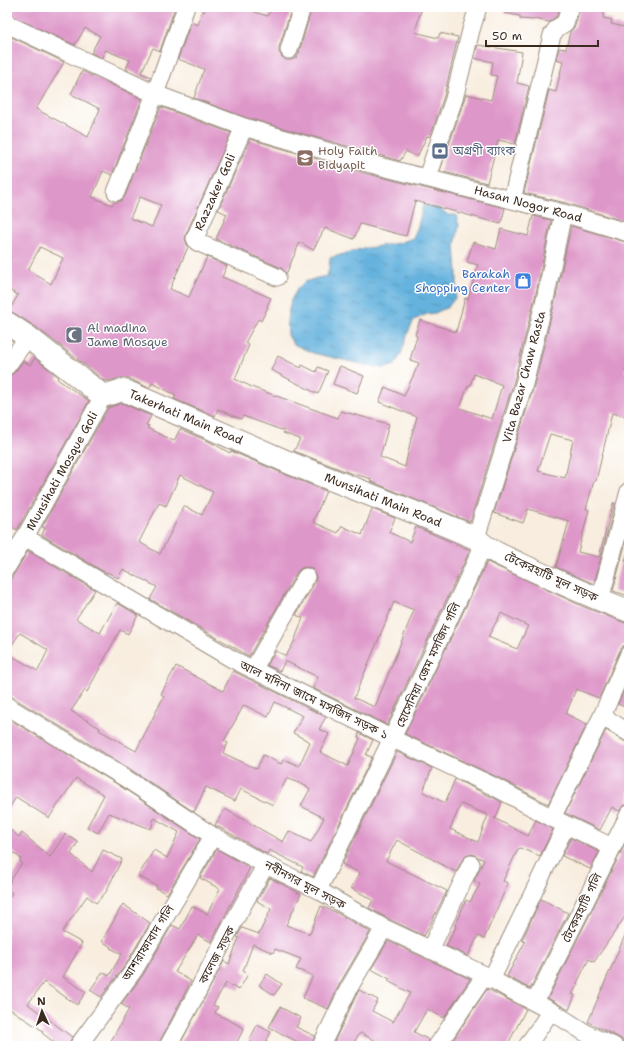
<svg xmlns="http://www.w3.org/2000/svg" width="636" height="1053" font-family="'Shantell Sans','Noto Sans Bengali',sans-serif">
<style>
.water{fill:url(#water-ripples);stroke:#506e7e}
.building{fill:#de97c9;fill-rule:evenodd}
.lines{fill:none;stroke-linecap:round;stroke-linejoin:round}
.street-casing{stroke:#9a8c7e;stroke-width:19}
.secondary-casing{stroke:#9a8c7e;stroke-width:24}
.street{stroke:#fff;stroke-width:17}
.secondary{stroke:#fff;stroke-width:22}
.labels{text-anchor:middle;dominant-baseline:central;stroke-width:3;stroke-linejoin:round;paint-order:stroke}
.education-label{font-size:12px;fill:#785e54;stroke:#fff;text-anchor:start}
.service-label{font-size:12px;fill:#4e5e75;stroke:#fff;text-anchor:start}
.street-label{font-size:12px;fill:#3b2a1e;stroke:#fff}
.shop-label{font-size:12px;fill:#366cbe;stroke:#fff;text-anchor:end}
.worship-label{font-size:12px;fill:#5b616d;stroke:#fff;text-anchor:start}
</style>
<defs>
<pattern id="water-ripples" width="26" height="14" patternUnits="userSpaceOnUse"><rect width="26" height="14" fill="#65b2de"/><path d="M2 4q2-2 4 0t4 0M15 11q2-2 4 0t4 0" fill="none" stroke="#5491b3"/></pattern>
</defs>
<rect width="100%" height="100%" fill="#fff"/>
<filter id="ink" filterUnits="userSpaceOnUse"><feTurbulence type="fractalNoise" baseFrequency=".025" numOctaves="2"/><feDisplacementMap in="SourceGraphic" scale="8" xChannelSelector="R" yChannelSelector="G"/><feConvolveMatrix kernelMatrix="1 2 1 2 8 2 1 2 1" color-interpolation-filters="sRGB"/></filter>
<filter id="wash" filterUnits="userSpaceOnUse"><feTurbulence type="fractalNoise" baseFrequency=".012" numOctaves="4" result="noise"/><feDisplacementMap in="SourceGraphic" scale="16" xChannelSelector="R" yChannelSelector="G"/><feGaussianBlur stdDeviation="0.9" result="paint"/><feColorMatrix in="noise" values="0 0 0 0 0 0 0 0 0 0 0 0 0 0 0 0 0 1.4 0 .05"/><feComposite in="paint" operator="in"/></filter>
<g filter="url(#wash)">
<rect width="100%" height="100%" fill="#f8edde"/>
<path class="water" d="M 423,205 L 440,209 L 448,215 L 456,215 L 459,226 L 455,245 L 457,272 L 457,287 L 455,298 L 448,307 L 435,313 L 427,314 L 414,320 L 409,330 L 401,354 L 395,365 L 386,368 L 374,367 L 313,353 L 293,344 L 288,335 L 287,320 L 291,300 L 298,288 L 304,282 L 317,278 L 327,276 L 329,269 L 330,258 L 361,249 L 399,243 L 413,238 L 418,226 Z"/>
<g id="blocks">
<path class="building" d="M 13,7 L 175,7 L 160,51 L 153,48 L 141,73 L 151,77 L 149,80 L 126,69 L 130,60 L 105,50 L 102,58 L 91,53 L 100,36 L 85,28 L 75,45 L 9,15 Z
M 206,7 L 237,7 L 268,16 L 272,7 L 292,7 L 279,47 L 279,52 L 282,57 L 286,60 L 291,60 L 296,58 L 299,53 L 312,7 L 422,7 L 415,32 L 438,38 L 440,33 L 458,37 L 444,96 L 430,137 L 427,136 L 417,157 L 406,151 L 400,161 L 247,118 L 194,98 L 204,69 L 178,59 L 191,22 L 198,25 L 202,11 L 204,12 Z
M 504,7 L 560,7 L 557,16 L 549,22 L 534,19 L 534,20 L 520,19 L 520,16 L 504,13 Z
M 580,7 L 605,7 L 603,18 L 612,20 L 611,24 L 629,28 L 629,223 L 566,203 L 524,193 L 549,90 L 556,92 L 563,61 L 556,59 L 559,48 L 566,49 L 570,32 L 575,26 Z
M 7,35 L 64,62 L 36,109 L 88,137 L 100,109 L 71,94 L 82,71 L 142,99 L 112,175 L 103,171 L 92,197 L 112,205 L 114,202 L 118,202 L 122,200 L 125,196 L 161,107 L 231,133 L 186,234 L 185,239 L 188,247 L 170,289 L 189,297 L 207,257 L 227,266 L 222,277 L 271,298 L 267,306 L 268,307 L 261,321 L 258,319 L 245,343 L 249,345 L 235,379 L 254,388 L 338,418 L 341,411 L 389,424 L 380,457 L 405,467 L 412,434 L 417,417 L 379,402 L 385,387 L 404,396 L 419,363 L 410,360 L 417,336 L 415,335 L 420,320 L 456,332 L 465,298 L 468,299 L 478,265 L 467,262 L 473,242 L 496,249 L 501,229 L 528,236 L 533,216 L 551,220 L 536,293 L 514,381 L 470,522 L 370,481 L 372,479 L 350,473 L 294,451 L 300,439 L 283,433 L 284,431 L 243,416 L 241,419 L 218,409 L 215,416 L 174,399 L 176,395 L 152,383 L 149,388 L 128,378 L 120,378 L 112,380 L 104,381 L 89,368 L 36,327 L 14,313 L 9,311 L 18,295 L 7,289 L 7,265 L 11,256 L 7,254 ZM 140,197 L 161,205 L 152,227 L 130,218 ZM 40,247 L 63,258 L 51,284 L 28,270 ZM 474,374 L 502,385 L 492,419 L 460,408 L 468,386 L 470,386 Z
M 478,45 L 522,52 L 517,83 L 529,86 L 515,144 L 498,140 L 487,183 L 440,171 L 466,94 L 491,100 L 497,76 L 491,75 L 493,62 L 474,58 Z
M 250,139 L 368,174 L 505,208 L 501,224 L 415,201 L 406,236 L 360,224 L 354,239 L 325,228 L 313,250 L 300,242 L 286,274 L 281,268 L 216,239 L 227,214 L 218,210 Z
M 571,226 L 629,243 L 629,347 L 625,372 L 629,373 L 629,417 L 612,413 L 596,481 L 594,481 L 586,509 L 589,510 L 578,552 L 599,557 L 613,503 L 615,503 L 594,584 L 556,567 L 569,521 L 528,509 L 523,523 L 494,513 L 534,386 L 556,297 ZM 550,434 L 573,440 L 565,478 L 538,471 Z
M 278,356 L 301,368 L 302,365 L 316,372 L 318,367 L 328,371 L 318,394 L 271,370 Z
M 35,358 L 58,377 L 57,379 L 89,401 L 17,530 L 7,524 L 7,376 L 11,375 L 15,372 L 23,361 L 30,365 Z
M 340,366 L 364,376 L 357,393 L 333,384 Z
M 122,403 L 151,416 L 146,425 L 149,426 L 147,428 L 174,441 L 180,429 L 210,442 L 230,453 L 231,451 L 284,474 L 326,491 L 313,522 L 338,533 L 342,526 L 362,535 L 372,509 L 395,518 L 389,532 L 410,542 L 416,527 L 470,550 L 387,725 L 313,688 L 318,677 L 285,661 L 280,671 L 267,665 L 276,651 L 286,656 L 294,642 L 303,618 L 296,615 L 315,582 L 316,577 L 314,572 L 311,568 L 306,567 L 301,568 L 297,572 L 249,656 L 150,599 L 157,587 L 123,569 L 118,578 L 107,572 L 106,573 L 42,535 L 45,528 L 42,527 L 108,408 ZM 180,475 L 213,492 L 202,515 L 184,506 L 160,554 L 139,542 L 159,503 L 166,506 ZM 394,602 L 414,610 L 375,707 L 354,698 Z
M 629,530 L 629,549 L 625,561 L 629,562 L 629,596 L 613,591 Z
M 28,551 L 95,590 L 76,619 L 100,633 L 117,603 L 138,615 L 128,634 L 120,630 L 87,692 L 85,690 L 71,711 L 100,728 L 99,730 L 136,751 L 164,696 L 161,694 L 176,666 L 223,691 L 233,671 L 326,717 L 319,729 L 329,734 L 320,752 L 348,766 L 360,738 L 358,737 L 359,733 L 373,740 L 366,755 L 372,757 L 313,877 L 301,871 L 303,867 L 269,850 L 267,854 L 215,825 L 225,809 L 283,842 L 289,831 L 311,842 L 324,818 L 301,806 L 310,789 L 308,787 L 287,778 L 273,805 L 241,789 L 235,801 L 206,787 L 194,812 L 127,767 L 12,697 L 7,696 L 7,653 L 38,671 L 48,650 L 20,633 L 7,652 L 7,585 ZM 275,702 L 303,716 L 293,733 L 310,742 L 299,766 L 284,759 L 281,764 L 263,755 L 257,769 L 223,753 L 228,743 L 224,741 L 244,705 L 268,717 Z
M 487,562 L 582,606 L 625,623 L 629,623 L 629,644 L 623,646 L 620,650 L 599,698 L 576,689 L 566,714 L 587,724 L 548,804 L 497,777 L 405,734 ZM 501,613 L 528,626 L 517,649 L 488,637 Z
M 629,679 L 629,709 L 618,704 Z
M 7,718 L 117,784 L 200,839 L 167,894 L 156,888 L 157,886 L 138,876 L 154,850 L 167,858 L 179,832 L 154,818 L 151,829 L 109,813 L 98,833 L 87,827 L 104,795 L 76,778 L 49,818 L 16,797 L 7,812 Z
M 606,730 L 624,741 L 629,743 L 629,804 L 623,806 L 619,811 L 612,807 L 600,830 L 565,813 Z
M 397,752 L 432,768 L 423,792 L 445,803 L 455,779 L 502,802 L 496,818 L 494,818 L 528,836 L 536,820 L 553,829 L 540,856 L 520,848 L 518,849 L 503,881 L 508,883 L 484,939 L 478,936 L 468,956 L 446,946 L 456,927 L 455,926 L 466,900 L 470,902 L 480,884 L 474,881 L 484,860 L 472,854 L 466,856 L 462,860 L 456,872 L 397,840 L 386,861 L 447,891 L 424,936 L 389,919 L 369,908 L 373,900 L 351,888 L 360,873 L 342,864 ZM 461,804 L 488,815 L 478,842 L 450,829 Z
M 7,827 L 19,837 L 22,833 L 50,857 L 65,834 L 78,842 L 71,854 L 92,872 L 103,850 L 122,859 L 106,892 L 96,903 L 87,896 L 62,932 L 82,943 L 63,977 L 86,992 L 77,1005 L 44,982 L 28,1004 L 72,1037 L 68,1046 L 59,1046 L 42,1033 L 43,1031 L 7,1007 L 7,901 L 12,893 L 7,889 L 7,886 L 22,863 L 20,861 L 21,859 L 7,847 Z
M 629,836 L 629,911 L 594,962 L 589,959 L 577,983 L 578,984 L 572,994 L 575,995 L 569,1010 L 548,998 Z
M 571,838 L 599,852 L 590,869 L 562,856 Z
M 217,849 L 250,868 L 211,942 L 198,935 L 175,972 L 191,981 L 159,1043 L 157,1046 L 108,1046 L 129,1009 L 121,1004 L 143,975 L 172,925 L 180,929 L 192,906 L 207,914 L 220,889 L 200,878 Z
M 270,878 L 301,894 L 286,925 L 310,934 L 321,906 L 337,913 L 370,932 L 340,983 L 328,1009 L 303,998 L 313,976 L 296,969 L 301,959 L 275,949 L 273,953 L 253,944 L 243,971 L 248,974 L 239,990 L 226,983 L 213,1005 L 218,1007 L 215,1013 L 244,1028 L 235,1046 L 179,1046 L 224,961 L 229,964 L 239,938 L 237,937 L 242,928 L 259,934 L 271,909 L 257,901 Z
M 541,899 L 568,913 L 530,989 L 507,976 L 525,942 L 522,940 Z
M 123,904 L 150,923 L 126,964 L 101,997 L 90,990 L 103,972 L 109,976 L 122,954 L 110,948 L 111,947 L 102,941 Z
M 629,926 L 629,1046 L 624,1046 L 622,1040 L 618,1037 L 588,1022 Z
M 388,941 L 470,979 L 444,1018 L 427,1009 L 414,1032 L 429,1040 L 427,1046 L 385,1046 L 361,1033 L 359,1034 L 352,1046 L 332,1046 L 359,990 L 378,1000 L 372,1011 L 393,1022 L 410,993 L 388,981 L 390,979 L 371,969 Z
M 267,974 L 282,984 L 274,995 L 259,985 Z
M 487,989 L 526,1009 L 507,1046 L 449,1046 Z
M 280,1007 L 301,1018 L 296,1027 L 315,1036 L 311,1046 L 296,1046 L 298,1042 L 269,1027 Z
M 257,1025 L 271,1032 L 264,1046 L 259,1046 L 249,1041 Z"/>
</g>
</g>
<g filter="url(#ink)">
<use href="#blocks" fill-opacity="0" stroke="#9a8c7e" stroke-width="1"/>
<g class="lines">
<g class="street-casing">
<path id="street" d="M 7,24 L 155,94 L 244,127 L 371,164 L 563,213 L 629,233
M 289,50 L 302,7
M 244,127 L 195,238 L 197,242 L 277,277
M 427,177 L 454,99 L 471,30 L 478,7
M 116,192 L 155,94 L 186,7
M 512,200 L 552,35 L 557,28 L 565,23 L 570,7
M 7,366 L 28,337
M 25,537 L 232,659 L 393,739 L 493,786 L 552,818 L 612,847
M 476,538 L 524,384 L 546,295 L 563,213
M 7,567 L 25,537 L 103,396
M 600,600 L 629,491
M 253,670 L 306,577
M 7,706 L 122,776 L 213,836 L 266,865 L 318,890 L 384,928 L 485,975 L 507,988 L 551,1011 L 589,1035 L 614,1046
M 602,716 L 629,733
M 552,818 L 602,716 L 629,654
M 318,890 C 374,776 430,662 483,546
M 430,950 L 471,864
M 491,980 L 566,825
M 535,1002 L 629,814
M 78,1046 L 134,970 L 213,836
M 168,1046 C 202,987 230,923 266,865
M 321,1046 L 349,988 L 384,928
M 437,1046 L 485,975
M 527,1046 L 551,1011"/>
</g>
<g class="secondary-casing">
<path id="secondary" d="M 7,323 L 28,337 L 103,396 L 123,390 L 290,463 L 416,513 L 476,538 C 487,550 503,556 518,563 C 554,580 591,597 629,611"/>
</g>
<use href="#street" class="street"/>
<use href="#secondary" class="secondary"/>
</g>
</g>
<defs>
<g id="bank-square" transform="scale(0.9)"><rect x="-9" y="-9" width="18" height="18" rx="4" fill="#5c6f8a" stroke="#fff"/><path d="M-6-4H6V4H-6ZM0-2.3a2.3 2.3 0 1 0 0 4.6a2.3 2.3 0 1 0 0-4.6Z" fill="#fff"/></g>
<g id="school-square" transform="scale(0.9)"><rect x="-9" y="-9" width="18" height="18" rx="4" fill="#8d6e63" stroke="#fff"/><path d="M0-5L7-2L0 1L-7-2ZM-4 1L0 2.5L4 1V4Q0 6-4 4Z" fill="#fff"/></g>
<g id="shop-square" transform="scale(0.9)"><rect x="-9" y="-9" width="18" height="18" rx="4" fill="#3f7fe0" stroke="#fff"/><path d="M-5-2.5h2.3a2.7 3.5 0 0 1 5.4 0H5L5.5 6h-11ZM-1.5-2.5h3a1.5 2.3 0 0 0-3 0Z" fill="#fff"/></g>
<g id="mosque-square" transform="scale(0.9)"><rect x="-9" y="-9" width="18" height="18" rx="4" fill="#6b7280" stroke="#fff"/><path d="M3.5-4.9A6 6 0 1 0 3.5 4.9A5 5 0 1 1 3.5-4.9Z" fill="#fff"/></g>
</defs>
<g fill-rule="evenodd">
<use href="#bank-square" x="440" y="151"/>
<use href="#school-square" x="305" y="158"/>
<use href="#shop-square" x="523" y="281"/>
<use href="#mosque-square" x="74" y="335"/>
</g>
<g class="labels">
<g class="education-label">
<text x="318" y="151">Holy Faith<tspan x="318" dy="14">Bidyapit</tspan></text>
</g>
<g class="service-label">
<text x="453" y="151">অগ্রণী ব্যাংক</text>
</g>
<g class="street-label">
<text transform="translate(215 192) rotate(-66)">Razzaker Goli</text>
<text transform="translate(528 204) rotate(15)">Hasan Nogor Road</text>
<text transform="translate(524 377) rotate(-75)">Vita Bazar Chaw Rasta</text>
<text transform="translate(186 417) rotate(23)">Takerhati Main Road</text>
<text transform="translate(62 471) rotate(-61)">Munsihati Mosque Goli</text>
<text transform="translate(383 500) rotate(22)">Munsihati Main Road</text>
<text transform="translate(551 577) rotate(25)">টেকেরহাটি মূল সড়ক</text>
<text transform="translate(428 665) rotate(-65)">হোসেনিয়া জেম মসজিদ গলি</text>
<text transform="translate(314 700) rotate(26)">আল মদিনা জামে মসজিদ সড়ক ১</text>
<text transform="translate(305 885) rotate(28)">নবীনগর মূল সড়ক</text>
<text transform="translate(582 908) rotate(-64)">টেকেরহাটি গলি</text>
<text transform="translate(148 943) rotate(-58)">আশরাফাবাদ গলি</text>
<text transform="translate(217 955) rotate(-62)">কলেজ সড়ক</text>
</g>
<g class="shop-label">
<text x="510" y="274">Barakah<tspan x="510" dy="14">Shopping Center</tspan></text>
</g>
<g class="worship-label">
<text x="87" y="328">Al madina<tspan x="87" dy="14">Jame Mosque</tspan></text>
</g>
</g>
<rect width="636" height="1053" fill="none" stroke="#fff" stroke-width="24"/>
<g transform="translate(42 1011) rotate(357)" stroke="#ffffff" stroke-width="3" paint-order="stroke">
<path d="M0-3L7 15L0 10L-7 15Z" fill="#3b2a1e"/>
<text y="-6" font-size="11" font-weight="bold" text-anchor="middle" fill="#3b2a1e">N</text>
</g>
<path d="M486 40v6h112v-6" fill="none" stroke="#3b2a1e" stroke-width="2"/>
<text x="492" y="40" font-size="12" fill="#3b2a1e" stroke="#ffffff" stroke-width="3" paint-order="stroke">50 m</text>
</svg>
